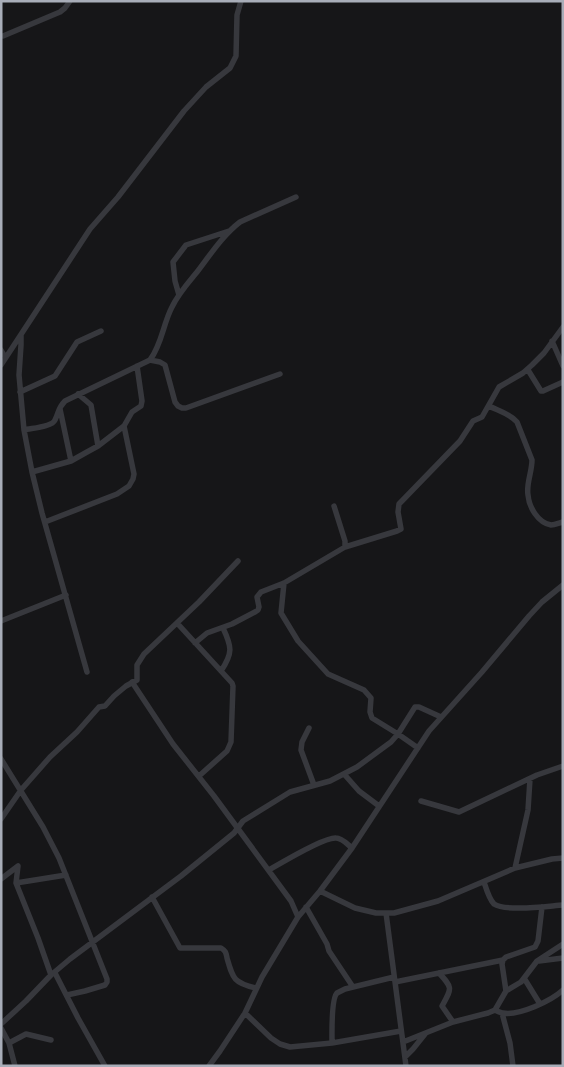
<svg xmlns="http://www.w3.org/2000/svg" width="564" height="1067" font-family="'Source Sans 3',sans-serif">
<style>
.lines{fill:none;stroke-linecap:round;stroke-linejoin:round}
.street{stroke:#37383d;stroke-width:5.5}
</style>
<rect width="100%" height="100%" fill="#161618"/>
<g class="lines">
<path class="street" d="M 3,36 L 60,12 L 65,8 L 70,1
M 179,295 L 175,281 L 173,262 L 186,245 L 229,231
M 21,335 L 21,345 L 19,375 L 24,430 L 32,472 L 42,513 L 87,672
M 552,341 L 563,366
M 1,350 L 5,357
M 150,360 L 160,362 L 165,365 L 175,402 L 178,406 L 182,408 L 186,408 L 280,374
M 1,365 L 90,229 L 118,197 L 184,111 L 206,87 L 230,68 L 236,56 L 237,15 L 241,1
M 528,370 L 541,391 L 543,391 L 563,382
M 20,392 L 55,376 L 77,342 L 101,331
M 78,394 L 91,405 L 98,446
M 489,406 C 499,411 509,413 517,422 L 532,460 C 532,472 526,484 528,495 C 529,507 538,523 551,525 C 555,525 559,523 563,522
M 60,409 L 71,461
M 24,430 C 32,428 52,427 55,420 C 59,412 58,408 65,401 L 150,360 C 162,344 163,324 172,307 C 178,294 188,283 197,272 C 210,255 223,235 240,222 L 296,197
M 32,472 L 71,461 L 87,452 L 98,446 L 124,426 L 132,412 L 141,406 L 142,401 L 137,366
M 45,522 L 117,494 L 129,486 L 133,479 L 134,474 L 124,426
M 345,547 L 397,531 L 401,529 L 398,512 L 399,504 L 460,441 L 473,421 L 482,417 L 499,387 L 523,373 L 532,365 L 544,353 L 563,327
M 284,583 L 281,613 L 298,641 L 328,674 L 364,690 L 371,698 L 370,712 L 372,718 L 398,734 L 418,748
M 1,621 L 66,595
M 177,623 L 232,683 L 233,686 L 231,742 L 227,751 L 199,776
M 195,643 L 207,633 L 232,624 L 255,612 L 258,610 L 259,607 L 257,597 L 261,592 L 284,583 L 345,547 L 345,541 L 334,506
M 221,671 C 233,653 232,647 223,628
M 132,682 L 173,744 L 214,796 L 291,901 L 298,917
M 309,728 L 302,742 L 301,750 L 314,785
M 1,759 L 43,827 L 59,858 L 107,979 L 107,982 L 105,985 L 85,991 L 67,995
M 344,774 L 359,791 L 379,806
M 421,801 L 459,812 L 537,775 L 563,766
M 1,819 L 21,790 L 50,757 L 77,732 L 99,707 L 105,706 L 114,696 L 126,686 L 137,680 L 137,665 L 144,654 L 199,602 L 238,561
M 515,868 L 528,810 L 530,779
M 269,870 C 281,863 324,837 336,838 C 342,838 347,844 352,848
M 1,879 L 18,866 L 16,883 L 38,938 L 51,975
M 484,882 C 486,888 489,899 494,904 C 506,912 548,906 563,905
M 16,883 L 66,875
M 320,891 L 355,908 L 376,913 L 394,913 L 438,901 L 515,868 L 552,859 L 563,858
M 152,897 L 180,948 L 221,948 C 226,951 226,953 227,958 C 233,979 234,983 256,988
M 306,907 L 327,944 L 329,951 L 353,987
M 386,913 L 406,1066
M 539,961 L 563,958
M 55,973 L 78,1018 L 105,1066
M 439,973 C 453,988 452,988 442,1006 L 453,1022
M 524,978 L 540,1004
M 395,982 L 503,960 L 506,957 L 535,947 L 538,941 L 542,907
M 506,991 L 521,982 L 537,961 L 563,944
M 495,1010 C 497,1011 502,1013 503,1013 C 519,1016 551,1001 563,990
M 245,1013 L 271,1038 L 280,1044 L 290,1047 L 332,1043 L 401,1031
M 502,1013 L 510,1043 L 513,1066
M 1,1024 L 26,1001 L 51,975 L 70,959 L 181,876 L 234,833 L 243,821 L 290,792 L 330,781 L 357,767 L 391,742 L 398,734 L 415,707 L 419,707 L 441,717
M 1,1028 L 9,1043 L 15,1066
M 403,1042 L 453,1022 L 488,1013 L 495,1010 L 506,991 L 502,964 L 503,960
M 9,1043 L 26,1034 L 51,1040
M 332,1043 C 332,1033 331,999 337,993 C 339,992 343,990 345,989 L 394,977
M 405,1057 L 413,1049 L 425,1034
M 209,1066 L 220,1051 L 245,1013 L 262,977 L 298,917 L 320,891 L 352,848 L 429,731 L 482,672 L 529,616 L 542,602 L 563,585"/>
</g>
<rect width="564" height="1067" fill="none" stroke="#a8adb8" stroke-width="5"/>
</svg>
